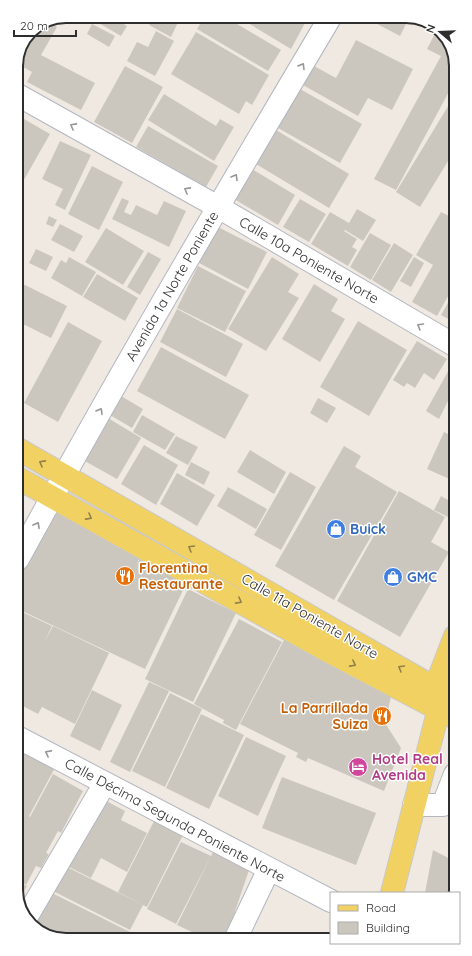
<svg xmlns="http://www.w3.org/2000/svg" width="472" height="956" font-family="Quicksand,sans-serif">
<style>
.building{fill:#cbc7bf}
.lines{fill:none;stroke-linecap:round;stroke-linejoin:round}
.minor-casing{stroke:#b4b7c1;stroke-width:24}
.major-casing{stroke:#c9c9c9;stroke-width:24}
.minor{stroke:#fff;stroke-width:22}
.major{stroke:#f2d163;stroke-width:22}
.oneway{stroke:#969696}
.oneway2{stroke:#908048}
.labels{text-anchor:middle;dominant-baseline:central;stroke-width:3;stroke-linejoin:round;paint-order:stroke}
.street-label{font-size:14px;fill:#2e2e2e;stroke:#fff}
.shop-label{font-size:14px;font-weight:bold;fill:#366cbe;stroke:#fff;text-anchor:start}
.food-label{font-size:14px;font-weight:bold;fill:#c56008;stroke:#fff;text-anchor:start}
.hotel-label{font-size:14px;font-weight:bold;fill:#b23c85;stroke:#fff;text-anchor:start}
.rim{fill:none;stroke:#2e2e2e;stroke-width:2}
</style>
<rect width="100%" height="100%" fill="#efe9e1"/>
<path class="building" d="M 85,16 L 99,16 L 96,22 Z
M 101,16 L 110,16 L 127,26 L 121,36 L 97,22 Z
M 154,16 L 181,16 L 171,37 L 149,25 Z
M 205,16 L 235,16 L 232,21 L 281,50 L 268,71 L 197,29 Z
M 253,16 L 293,16 L 305,23 L 291,49 L 248,23 Z
M 298,16 L 310,16 L 307,21 Z
M 362,16 L 410,16 L 400,36 Z
M 50,23 L 57,27 L 41,55 L 95,83 L 81,110 L 27,82 L 32,72 L 16,63 L 31,30 Z
M 92,24 L 115,36 L 109,47 L 87,34 Z
M 438,28 L 452,47 L 452,86 L 396,190 L 374,179 L 441,56 L 427,49 Z
M 156,31 L 174,41 L 155,76 L 127,61 L 137,42 L 148,47 Z
M 196,32 L 269,75 L 252,105 L 246,101 L 239,114 L 171,74 Z
M 356,40 L 413,69 L 392,110 L 368,98 L 358,116 L 303,85 L 314,66 L 336,78 Z
M 125,66 L 163,87 L 132,143 L 94,122 Z
M 300,89 L 362,124 L 340,163 L 278,128 Z
M 164,94 L 216,126 L 220,119 L 234,127 L 214,161 L 148,120 Z
M 453,98 L 453,153 L 420,207 L 396,192 Z
M 24,119 L 50,134 L 17,192 L 16,131 Z
M 148,126 L 218,166 L 206,187 L 136,147 Z
M 276,130 L 349,174 L 329,208 L 256,164 Z
M 60,141 L 91,155 L 65,210 L 55,205 L 63,189 L 42,179 Z
M 92,166 L 123,182 L 99,230 L 68,214 Z
M 252,169 L 295,195 L 278,225 L 234,199 Z
M 122,198 L 129,201 L 124,212 L 131,215 L 136,205 L 157,215 L 164,201 L 186,211 L 169,247 L 112,219 Z
M 300,199 L 326,214 L 309,242 L 283,227 Z
M 357,209 L 376,220 L 363,241 L 345,230 L 344,231 L 357,239 L 352,247 L 357,250 L 348,266 L 311,244 L 330,212 L 349,223 Z
M 441,212 L 453,218 L 453,287 L 437,316 L 412,302 L 433,265 L 416,255 Z
M 49,216 L 57,220 L 53,227 L 46,224 Z
M 60,224 L 83,236 L 74,252 L 51,240 Z
M 218,227 L 267,252 L 248,289 L 199,263 Z
M 106,228 L 144,251 L 123,285 L 85,262 Z
M 370,233 L 391,245 L 371,280 L 350,267 Z
M 394,243 L 413,255 L 391,292 L 372,280 Z
M 36,249 L 53,257 L 46,271 L 29,263 Z
M 148,252 L 161,259 L 140,295 L 127,287 Z
M 69,257 L 96,272 L 82,296 L 51,278 L 61,260 L 66,263 Z
M 272,257 L 299,274 L 288,292 L 299,298 L 266,351 L 228,329 Z
M 414,257 L 424,263 L 411,287 L 400,281 Z
M 198,266 L 246,291 L 225,332 L 177,308 Z
M 97,274 L 138,298 L 125,321 L 83,297 Z
M 17,281 L 67,306 L 51,338 L 17,321 Z
M 314,284 L 338,299 L 331,311 L 345,319 L 320,362 L 282,339 Z
M 453,294 L 454,322 L 441,315 Z
M 177,309 L 243,344 L 226,377 L 160,342 Z
M 358,321 L 407,350 L 369,416 L 320,387 Z
M 68,322 L 102,341 L 58,422 L 24,403 Z
M 417,341 L 447,359 L 434,380 L 424,373 L 415,388 L 407,383 L 404,387 L 393,380 Z
M 161,347 L 249,395 L 225,439 L 137,391 Z
M 451,366 L 454,367 L 454,405 L 448,401 L 439,419 L 426,411 Z
M 121,396 L 143,409 L 132,428 L 110,415 Z
M 318,398 L 336,408 L 327,423 L 310,413 Z
M 142,415 L 175,434 L 165,450 L 133,432 Z
M 108,418 L 141,438 L 117,479 L 83,460 Z
M 454,425 L 454,481 L 427,469 L 444,432 L 450,435 Z
M 176,436 L 198,447 L 188,465 L 166,453 Z
M 144,445 L 178,465 L 156,505 L 121,484 Z
M 344,446 L 361,456 L 355,467 L 397,492 L 334,600 L 275,566 Z
M 250,450 L 286,472 L 274,494 L 237,472 Z
M 191,462 L 210,472 L 204,485 L 185,475 Z
M 290,472 L 316,487 L 281,550 L 254,535 Z
M 177,473 L 215,495 L 197,526 L 160,504 Z
M 18,485 L 26,489 L 18,505 Z
M 228,487 L 267,509 L 256,529 L 217,506 Z
M 454,487 L 454,520 L 434,510 L 441,496 L 448,500 Z
M 399,491 L 445,517 L 431,542 L 449,552 L 400,637 L 337,601 Z
M 56,509 L 143,551 L 136,565 L 140,559 L 187,582 L 145,669 L 18,609 L 18,580 L 40,535 Z
M 188,589 L 236,613 L 193,702 L 145,679 Z
M 18,610 L 52,626 L 44,643 L 53,626 L 109,653 L 75,724 L 42,707 L 38,714 L 19,704 Z
M 239,619 L 282,642 L 236,730 L 223,723 L 224,720 L 194,704 Z
M 284,640 L 391,697 L 385,723 L 401,748 L 384,791 L 308,758 L 306,762 L 296,757 L 298,753 L 240,724 Z
M 149,682 L 169,691 L 130,772 L 110,762 Z
M 92,690 L 122,705 L 100,751 L 70,736 Z
M 170,693 L 202,709 L 165,787 L 132,771 Z
M 201,714 L 244,735 L 209,809 L 166,788 Z
M 246,737 L 286,756 L 258,816 L 218,796 Z
M 19,745 L 25,749 L 19,760 Z
M 27,748 L 57,764 L 29,816 L 30,817 L 53,774 L 83,791 L 61,833 L 58,831 L 46,853 L 49,854 L 41,868 L 36,866 L 26,885 L 20,881 L 19,764 Z
M 282,777 L 376,813 L 356,865 L 262,828 Z
M 456,793 L 456,817 L 446,811 Z
M 97,796 L 125,811 L 121,820 L 147,833 L 127,872 L 101,858 L 91,878 L 63,864 Z
M 154,821 L 183,835 L 147,907 L 118,892 Z
M 181,842 L 211,856 L 176,924 L 147,909 Z
M 456,846 L 456,860 L 450,857 Z
M 433,850 L 456,862 L 455,893 L 425,893 Z
M 213,852 L 249,870 L 226,938 L 205,938 L 177,925 Z
M 61,864 L 143,905 L 130,930 L 49,889 Z
M 20,883 L 27,886 L 20,899 Z
M 46,890 L 130,932 L 127,939 L 67,940 L 30,921 Z
M 29,921 L 66,940 L 62,940 L 36,930 Z"/>
<g class="lines">
<g class="minor-casing">
<path id="minor" d="M 16,94 L 218,207 L 454,345
M 18,559 C 118,376 224,196 331,16
M 19,738 L 331,901
M 414,805 L 443,805 L 455,774
M 26,918 L 105,783
M 236,938 L 269,869"/>
</g>
<g class="major-casing">
<path id="major" d="M 18,449 L 435,688 L 455,698
M 18,478 L 322,648 L 455,718
M 392,893 L 439,708 L 435,688 L 455,636"/>
</g>
<use href="#minor" class="minor"/>
<use href="#major" class="major"/>
</g>
<defs><path id="oneway-chevron" d="M-2-3.5L2.5 0L-2 3.5" fill="none" stroke-width="1.6" stroke-linecap="round" stroke-linejoin="round"/></defs>
<g class="oneway">
<use href="#oneway-chevron" transform="translate(302 66) rotate(-59)"/>
<use href="#oneway-chevron" transform="translate(73 126) rotate(-151)"/>
<use href="#oneway-chevron" transform="translate(235 177) rotate(-59)"/>
<use href="#oneway-chevron" transform="translate(187 190) rotate(-151)"/>
<use href="#oneway-chevron" transform="translate(420 326) rotate(-150)"/>
<use href="#oneway-chevron" transform="translate(100 411) rotate(-60)"/>
<use href="#oneway-chevron" transform="translate(37 525) rotate(-61)"/>
<use href="#oneway-chevron" transform="translate(48 753) rotate(-152)"/>
</g>
<g class="oneway2">
<use href="#oneway-chevron" transform="translate(42 463) rotate(-151)"/>
<use href="#oneway-chevron" transform="translate(89 517) rotate(29)"/>
<use href="#oneway-chevron" transform="translate(191 548) rotate(-150)"/>
<use href="#oneway-chevron" transform="translate(239 601) rotate(29)"/>
<use href="#oneway-chevron" transform="translate(353 664) rotate(28)"/>
<use href="#oneway-chevron" transform="translate(401 668) rotate(-150)"/>
</g>
<defs>
<g id="shop-disc" transform="scale(1)"><circle r="9.5" fill="#3f7fe0" stroke="#fff"/><path d="M-5-2.5h2.3a2.7 3.5 0 0 1 5.4 0H5L5.5 6h-11ZM-1.5-2.5h3a1.5 2.3 0 0 0-3 0Z" fill="#fff"/></g>
<g id="restaurant-disc" transform="scale(1)"><circle r="9.5" fill="#e8710a" stroke="#fff"/><path d="M-5-6h1v4h1v-4h1v4h1v-4h1v5L-1.5 .5V6h-2V.5L-5-1ZM5-6V6H3V1.5H1.5Q1.5-4 5-6Z" fill="#fff"/></g>
<g id="hotel-disc" transform="scale(1)"><circle r="9.5" fill="#d1479c" stroke="#fff"/><path d="M-6-4.5h1.5V1H6V5H4.5V3h-9V5H-6ZM-4 0a1.8 1.8 0 1 1 3.6 0ZM.5 0V-2.5h3Q6-2.5 6 0Z" fill="#fff"/></g>
</defs>
<g fill-rule="evenodd">
<use href="#shop-disc" x="336" y="529"/>
<use href="#restaurant-disc" x="125" y="576"/>
<use href="#shop-disc" x="393" y="577"/>
<use href="#restaurant-disc" x="382" y="716"/>
<use href="#hotel-disc" x="358" y="767"/>
</g>
<g class="labels">
<g class="street-label">
<text transform="translate(309 260) rotate(30)">Calle 10a Poniente Norte</text>
<text transform="translate(172 286) rotate(-60)">Avenida 1a Norte Poniente</text>
<text transform="translate(310 616) rotate(30)">Calle 11a Poniente Norte</text>
<text transform="translate(175 820) rotate(28)">Calle Décima Segunda Poniente Norte</text>
</g>
<g class="shop-label">
<text x="350" y="529">Buick</text>
<text x="407" y="577">GMC</text>
</g>
<g class="food-label">
<text x="139" y="568">Florentina<tspan x="139" dy="16">Restaurante</tspan></text>
<text x="368" y="708" text-anchor="end">La Parrillada<tspan x="368" dy="16">Suiza</tspan></text>
</g>
<g class="hotel-label">
<text x="372" y="759">Hotel Real<tspan x="372" dy="16">Avenida</tspan></text>
</g>
</g>
<path d="M0 0H472V956H0ZM66 23H406A43 43 0 0 1 449 66V890A43 43 0 0 1 406 933H66A43 43 0 0 1 23 890V66A43 43 0 0 1 66 23Z" fill="#fff" fill-rule="evenodd"/>
<path class="rim" d="M66 23H406A43 43 0 0 1 449 66V890A43 43 0 0 1 406 933H66A43 43 0 0 1 23 890V66A43 43 0 0 1 66 23Z"/>
<rect x="330" y="892" width="130" height="52" fill="#ffffff" stroke="#ababab"/>
<rect x="338" y="905" width="20" height="6" fill="#f2d163" stroke="#ababab"/>
<text x="366" y="912" font-size="12" fill="#2e2e2e">Road</text>
<rect x="338" y="922" width="20" height="12" fill="#cbc7bf" stroke="#ababab"/>
<text x="366" y="932" font-size="12" fill="#2e2e2e">Building</text>
<g transform="translate(440 32) rotate(289)" stroke="#ffffff" stroke-width="3" paint-order="stroke">
<path d="M0-3L7 15L0 10L-7 15Z" fill="#2e2e2e"/>
<text y="-6" font-size="11" font-weight="bold" text-anchor="middle" fill="#2e2e2e">N</text>
</g>
<path d="M14 30v6h62v-6" fill="none" stroke="#2e2e2e" stroke-width="2"/>
<text x="20" y="30" font-size="12" fill="#2e2e2e" stroke="#ffffff" stroke-width="3" paint-order="stroke">20 m</text>
</svg>
